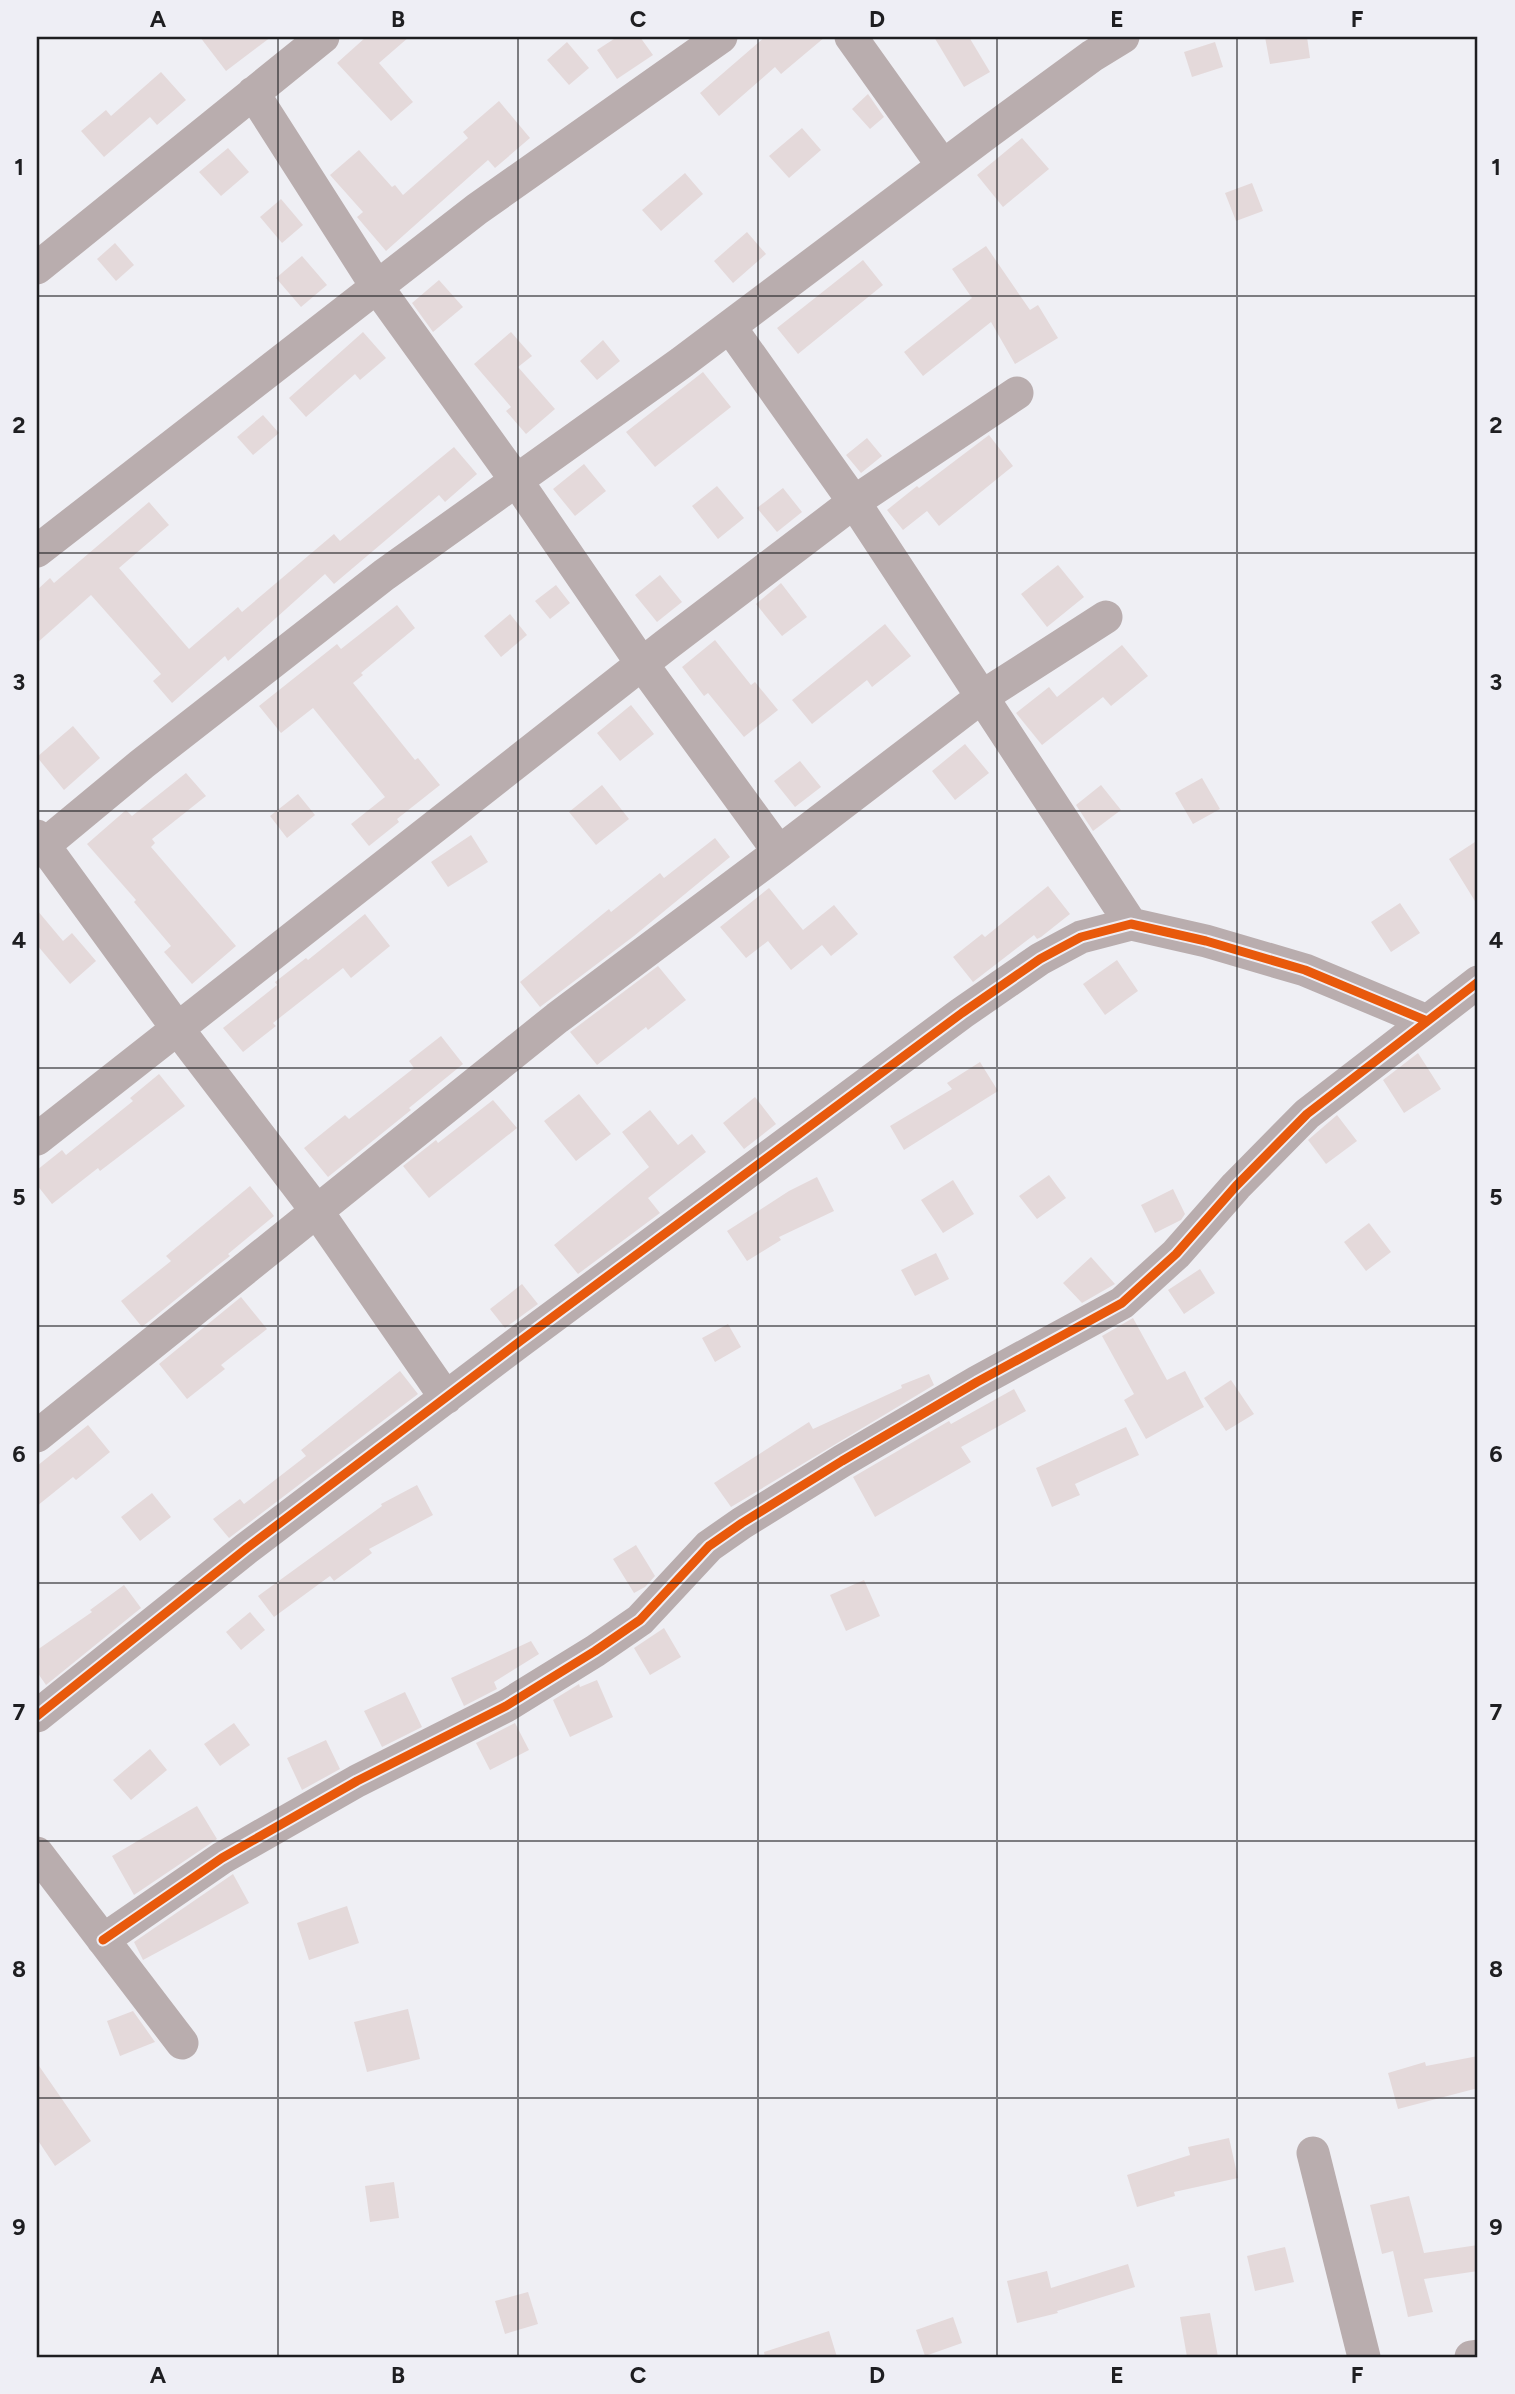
<svg xmlns="http://www.w3.org/2000/svg" width="1515" height="2394" font-family="Figtree,sans-serif">
<style>
.building{fill:#e4d9da}
.lines{fill:none;stroke-linecap:round;stroke-linejoin:round}
.minor{stroke:#b9adae;stroke-width:33}
.cycleway-casing{stroke:#eeeef5;stroke-width:13}
.cycleway{stroke:#e8590c;stroke-width:9}
.grid{fill:none;stroke:#1e1e21;stroke-width:2;stroke-opacity:0.55}
.neatline{fill:none;stroke:#1e1e21;stroke-width:2.5}
.grid-label{font-size:23px;text-anchor:middle;font-weight:bold;fill:#1e1e21}
</style>
<rect width="100%" height="100%" fill="#efeff4"/>
<path class="building" d="M 200,37 L 271,37 L 226,71 Z
M 366,37 L 409,37 L 379,63 L 413,102 L 391,121 L 337,63 Z
M 617,37 L 640,37 L 653,55 L 617,79 L 597,50 Z
M 765,37 L 825,37 L 781,74 L 775,67 L 719,116 L 700,93 Z
M 934,37 L 969,37 L 990,72 L 964,87 Z
M 1265,37 L 1307,37 L 1310,58 L 1270,64 Z
M 567,42 L 589,68 L 569,85 L 547,60 Z
M 1215,42 L 1223,67 L 1192,77 L 1184,52 Z
M 161,72 L 186,100 L 157,125 L 150,117 L 104,157 L 81,131 L 106,110 L 111,116 Z
M 868,94 L 884,117 L 870,129 L 852,109 Z
M 499,101 L 530,138 L 495,168 L 488,160 L 386,251 L 357,217 L 363,212 L 330,175 L 359,150 L 392,187 L 395,185 L 403,195 L 468,138 L 463,132 Z
M 802,128 L 821,150 L 789,178 L 769,156 Z
M 1022,138 L 1049,169 L 1003,207 L 977,175 Z
M 228,148 L 249,172 L 221,196 L 199,172 Z
M 685,173 L 703,194 L 661,231 L 642,210 Z
M 1252,183 L 1263,211 L 1236,221 L 1225,193 Z
M 281,199 L 303,225 L 282,243 L 260,217 Z
M 747,232 L 766,254 L 733,283 L 714,261 Z
M 115,243 L 134,265 L 116,281 L 97,259 Z
M 986,246 L 1030,310 L 1038,305 L 1058,338 L 1015,364 L 991,322 L 923,376 L 904,352 L 972,298 L 952,269 Z
M 302,256 L 327,285 L 301,307 L 276,278 Z
M 863,260 L 883,285 L 798,354 L 777,328 Z
M 439,280 L 463,307 L 433,332 L 412,303 Z
M 363,332 L 386,358 L 360,380 L 355,374 L 306,417 L 289,398 Z
M 511,332 L 532,356 L 518,367 L 555,409 L 526,434 L 506,411 L 511,407 L 474,364 Z
M 603,340 L 620,361 L 597,380 L 580,361 Z
M 703,372 L 731,407 L 655,467 L 626,432 Z
M 263,415 L 279,433 L 253,455 L 237,437 Z
M 989,435 L 1013,466 L 939,526 L 927,511 L 903,530 L 887,510 L 917,486 L 919,488 Z
M 867,438 L 882,456 L 861,473 L 846,455 Z
M 454,447 L 477,474 L 445,502 L 439,495 L 334,584 L 325,574 L 228,661 L 225,656 L 172,703 L 153,681 L 161,674 L 91,595 L 37,643 L 37,590 L 50,578 L 54,583 L 149,502 L 169,525 L 119,568 L 189,649 L 238,607 L 242,612 L 334,534 L 340,541 Z
M 584,464 L 606,491 L 575,516 L 553,489 Z
M 717,486 L 744,518 L 718,539 L 692,506 Z
M 783,488 L 802,512 L 777,532 L 757,508 Z
M 1058,565 L 1084,597 L 1047,627 L 1021,594 Z
M 660,575 L 682,602 L 657,622 L 635,595 Z
M 781,583 L 807,617 L 782,636 L 756,604 Z
M 556,585 L 570,603 L 550,619 L 535,601 Z
M 397,605 L 415,628 L 361,673 L 363,675 L 353,683 L 415,760 L 418,758 L 440,785 L 397,819 L 399,822 L 369,846 L 351,824 L 385,797 L 313,708 L 281,733 L 259,706 L 337,644 L 341,649 Z
M 510,614 L 527,635 L 501,657 L 484,636 Z
M 885,624 L 911,656 L 872,687 L 867,680 L 812,724 L 792,700 Z
M 715,640 L 751,685 L 755,682 L 778,710 L 744,737 L 708,693 L 704,696 L 682,667 Z
M 1122,645 L 1148,676 L 1111,706 L 1103,697 L 1042,745 L 1016,713 L 1049,687 L 1057,697 Z
M 631,705 L 654,734 L 620,761 L 597,733 Z
M 73,726 L 100,758 L 64,790 L 37,757 Z
M 965,744 L 989,773 L 955,800 L 932,771 Z
M 800,761 L 821,787 L 795,807 L 774,781 Z
M 186,773 L 206,796 L 152,839 L 155,843 L 151,847 L 236,946 L 192,984 L 164,952 L 171,946 L 134,902 L 136,900 L 87,844 L 126,810 L 132,816 Z
M 1202,778 L 1220,809 L 1193,824 L 1175,793 Z
M 602,785 L 629,819 L 596,845 L 569,812 Z
M 1101,785 L 1121,810 L 1093,831 L 1076,805 Z
M 298,794 L 315,815 L 287,838 L 270,816 Z
M 471,835 L 488,862 L 448,887 L 431,862 Z
M 715,838 L 730,857 L 634,936 L 540,1007 L 520,982 L 609,909 L 611,912 L 660,873 L 664,878 Z
M 1478,840 L 1478,906 L 1449,859 Z
M 1048,886 L 1070,914 L 1041,937 L 1037,939 L 1034,935 L 973,982 L 953,957 L 982,934 L 985,937 Z
M 769,888 L 803,930 L 834,905 L 858,934 L 831,956 L 822,945 L 791,970 L 768,941 L 746,958 L 720,927 Z
M 1400,903 L 1420,933 L 1391,952 L 1371,922 Z
M 37,910 L 63,941 L 72,933 L 96,961 L 70,984 L 37,945 Z
M 365,914 L 390,946 L 351,978 L 343,968 L 273,1023 L 276,1026 L 243,1052 L 223,1028 L 277,985 L 275,982 L 306,958 L 308,960 Z
M 1117,960 L 1138,991 L 1105,1015 L 1083,984 Z
M 658,966 L 686,1000 L 648,1030 L 646,1027 L 597,1065 L 570,1032 Z
M 441,1036 L 463,1064 L 409,1108 L 411,1110 L 328,1177 L 304,1148 L 345,1115 L 349,1119 L 414,1068 L 409,1061 Z
M 1418,1053 L 1441,1089 L 1404,1113 L 1383,1080 Z
M 980,1062 L 998,1091 L 904,1150 L 890,1126 L 952,1089 L 947,1083 Z
M 159,1074 L 185,1106 L 100,1171 L 98,1168 L 52,1204 L 37,1185 L 37,1170 L 62,1150 L 66,1155 L 133,1101 L 130,1098 Z
M 579,1094 L 611,1134 L 576,1161 L 544,1121 Z
M 755,1097 L 776,1124 L 744,1149 L 723,1123 Z
M 493,1100 L 517,1128 L 429,1198 L 403,1166 L 436,1140 L 438,1143 Z
M 650,1110 L 678,1145 L 692,1134 L 706,1152 L 648,1198 L 660,1213 L 578,1274 L 554,1245 L 649,1167 L 622,1132 Z
M 1337,1115 L 1357,1141 L 1326,1164 L 1308,1140 Z
M 1049,1175 L 1066,1198 L 1037,1219 L 1019,1196 Z
M 817,1177 L 834,1211 L 779,1237 L 781,1240 L 747,1261 L 727,1231 L 789,1191 Z
M 953,1180 L 974,1214 L 943,1233 L 921,1200 Z
M 250,1186 L 274,1216 L 228,1254 L 230,1256 L 217,1266 L 142,1327 L 121,1301 L 171,1261 L 166,1256 Z
M 1173,1189 L 1185,1214 L 1181,1220 L 1155,1233 L 1141,1205 Z
M 1369,1223 L 1391,1252 L 1366,1271 L 1344,1242 Z
M 936,1253 L 949,1279 L 915,1296 L 901,1270 Z
M 1091,1257 L 1115,1284 L 1082,1303 L 1063,1283 Z
M 1200,1269 L 1215,1293 L 1184,1314 L 1168,1290 Z
M 522,1284 L 538,1304 L 505,1328 L 490,1309 Z
M 241,1297 L 267,1329 L 221,1365 L 225,1369 L 187,1399 L 159,1364 Z
M 1133,1318 L 1167,1380 L 1185,1371 L 1204,1407 L 1146,1439 L 1124,1400 L 1134,1394 L 1102,1336 Z
M 728,1324 L 741,1347 L 715,1362 L 702,1338 Z
M 400,1371 L 418,1394 L 229,1538 L 213,1519 L 240,1499 L 244,1504 L 306,1456 L 301,1450 Z
M 929,1374 L 934,1385 L 731,1507 L 714,1483 L 809,1422 L 813,1429 L 902,1388 L 901,1385 Z
M 1231,1380 L 1254,1414 L 1226,1431 L 1204,1398 Z
M 1014,1389 L 1026,1411 L 961,1447 L 971,1462 L 875,1517 L 853,1477 L 949,1421 L 951,1424 Z
M 88,1425 L 110,1452 L 76,1480 L 73,1477 L 37,1506 L 37,1466 Z
M 1126,1427 L 1139,1455 L 1075,1484 L 1080,1495 L 1052,1507 L 1036,1468 Z
M 417,1485 L 433,1515 L 369,1549 L 372,1553 L 334,1581 L 330,1576 L 274,1617 L 258,1596 L 382,1506 L 381,1504 Z
M 152,1493 L 171,1517 L 140,1541 L 121,1517 Z
M 636,1545 L 655,1576 L 645,1587 L 634,1593 L 613,1559 Z
M 864,1580 L 880,1616 L 846,1631 L 830,1595 Z
M 124,1585 L 141,1608 L 46,1685 L 37,1672 L 37,1650 L 92,1612 L 90,1610 Z
M 250,1612 L 265,1630 L 241,1650 L 226,1632 Z
M 664,1628 L 681,1657 L 650,1675 L 634,1648 Z
M 531,1641 L 539,1654 L 494,1682 L 497,1689 L 464,1706 L 451,1678 Z
M 597,1680 L 613,1717 L 570,1737 L 553,1700 L 579,1684 L 580,1687 Z
M 405,1692 L 422,1727 L 382,1747 L 364,1711 Z
M 234,1723 L 250,1745 L 220,1766 L 204,1744 Z
M 515,1723 L 529,1750 L 490,1770 L 476,1743 Z
M 326,1740 L 340,1769 L 302,1790 L 287,1758 Z
M 150,1749 L 167,1770 L 131,1800 L 113,1780 Z
M 197,1806 L 217,1839 L 134,1895 L 112,1856 Z
M 233,1874 L 249,1903 L 143,1960 L 134,1942 Z
M 347,1906 L 359,1943 L 309,1960 L 297,1923 Z
M 408,2009 L 420,2059 L 367,2072 L 354,2022 Z
M 133,2011 L 155,2042 L 120,2056 L 107,2021 Z
M 1478,2056 L 1478,2088 L 1398,2109 L 1388,2073 L 1425,2062 L 1426,2066 Z
M 37,2063 L 91,2141 L 55,2166 L 37,2139 Z
M 1229,2138 L 1238,2178 L 1174,2192 L 1175,2196 L 1137,2207 L 1127,2175 L 1190,2155 L 1188,2147 Z
M 394,2182 L 399,2218 L 370,2222 L 365,2186 Z
M 1409,2196 L 1424,2253 L 1478,2245 L 1478,2271 L 1424,2279 L 1433,2312 L 1408,2317 L 1393,2251 L 1382,2254 L 1370,2205 Z
M 1285,2247 L 1294,2282 L 1255,2291 L 1247,2256 Z
M 1128,2264 L 1135,2287 L 1057,2311 L 1058,2313 L 1017,2323 L 1007,2281 L 1047,2271 L 1051,2288 Z
M 528,2292 L 538,2324 L 505,2334 L 495,2301 Z
M 1210,2313 L 1218,2357 L 1187,2357 L 1180,2317 Z
M 953,2317 L 962,2343 L 925,2356 L 916,2330 Z
M 829,2331 L 837,2357 L 765,2357 L 764,2352 Z"/>
<g class="lines">
<path class="minor" d="M 851,37 L 943,166
M 253,93 L 377,287 L 516,480 L 642,664 L 779,852
M 37,268 L 323,37
M 730,327 L 854,502 L 1131,924
M 37,551 L 477,209 L 721,37
M 37,836 L 177,1028 L 316,1210 L 446,1398
M 37,851 L 142,764 L 384,575 L 681,363 L 987,133 L 1092,56 L 1123,37
M 37,1139 L 666,645 L 854,502 L 1017,393
M 37,1436 L 557,1018 L 779,852 L 983,696 L 1106,617
M 37,1716 L 247,1548 L 519,1342 L 962,1013 L 1040,959 L 1081,937 L 1131,924 L 1206,941 L 1305,970 L 1427,1021
M 37,1853 L 182,2043
M 103,1940 L 222,1858 L 357,1781 L 506,1706 L 595,1651 L 640,1620 L 709,1546 L 742,1523 L 842,1461 L 977,1382 L 1122,1303 L 1176,1254 L 1236,1186 L 1307,1114 L 1478,982
M 1313,2153 L 1364,2357
M 1471,2357 L 1478,2356"/>
<g class="cycleway-casing">
<path id="cycleway" d="M 37,1716 L 247,1548 L 519,1342 L 962,1013 L 1040,959 L 1081,937 L 1131,924 L 1206,941 L 1305,970 L 1427,1021
M 103,1940 L 222,1858 L 357,1781 L 506,1706 L 595,1651 L 640,1620 L 709,1546 L 742,1523 L 842,1461 L 977,1382 L 1122,1303 L 1176,1254 L 1236,1186 L 1307,1114 L 1478,982"/>
</g>
<use href="#cycleway" class="cycleway"/>
</g>
<path class="grid" d="M 278,37 L 278,2357M 518,37 L 518,2357M 758,37 L 758,2357M 997,37 L 997,2357M 1237,37 L 1237,2357M 37,296 L 1478,296M 37,553 L 1478,553M 37,811 L 1478,811M 37,1068 L 1478,1068M 37,1326 L 1478,1326M 37,1583 L 1478,1583M 37,1841 L 1478,1841M 37,2098 L 1478,2098"/>
<rect width="1515" height="2394" fill="none" stroke="#eeeef5" stroke-width="77"/>
<rect x="38" y="38" width="1438" height="2318" class="neatline"/>
<g class="grid-label">
<text x="158" y="27">A</text>
<text x="398" y="27">B</text>
<text x="638" y="27">C</text>
<text x="877" y="27">D</text>
<text x="1117" y="27">E</text>
<text x="1357" y="27">F</text>
<text x="19" y="175">1</text>
<text x="1496" y="175">1</text>
<text x="19" y="433">2</text>
<text x="1496" y="433">2</text>
<text x="19" y="690">3</text>
<text x="1496" y="690">3</text>
<text x="19" y="948">4</text>
<text x="1496" y="948">4</text>
<text x="19" y="1205">5</text>
<text x="1496" y="1205">5</text>
<text x="19" y="1462">6</text>
<text x="1496" y="1462">6</text>
<text x="19" y="1720">7</text>
<text x="1496" y="1720">7</text>
<text x="19" y="1977">8</text>
<text x="1496" y="1977">8</text>
<text x="19" y="2235">9</text>
<text x="1496" y="2235">9</text>
<text x="158" y="2383">A</text>
<text x="398" y="2383">B</text>
<text x="638" y="2383">C</text>
<text x="877" y="2383">D</text>
<text x="1117" y="2383">E</text>
<text x="1357" y="2383">F</text>
</g>
</svg>
